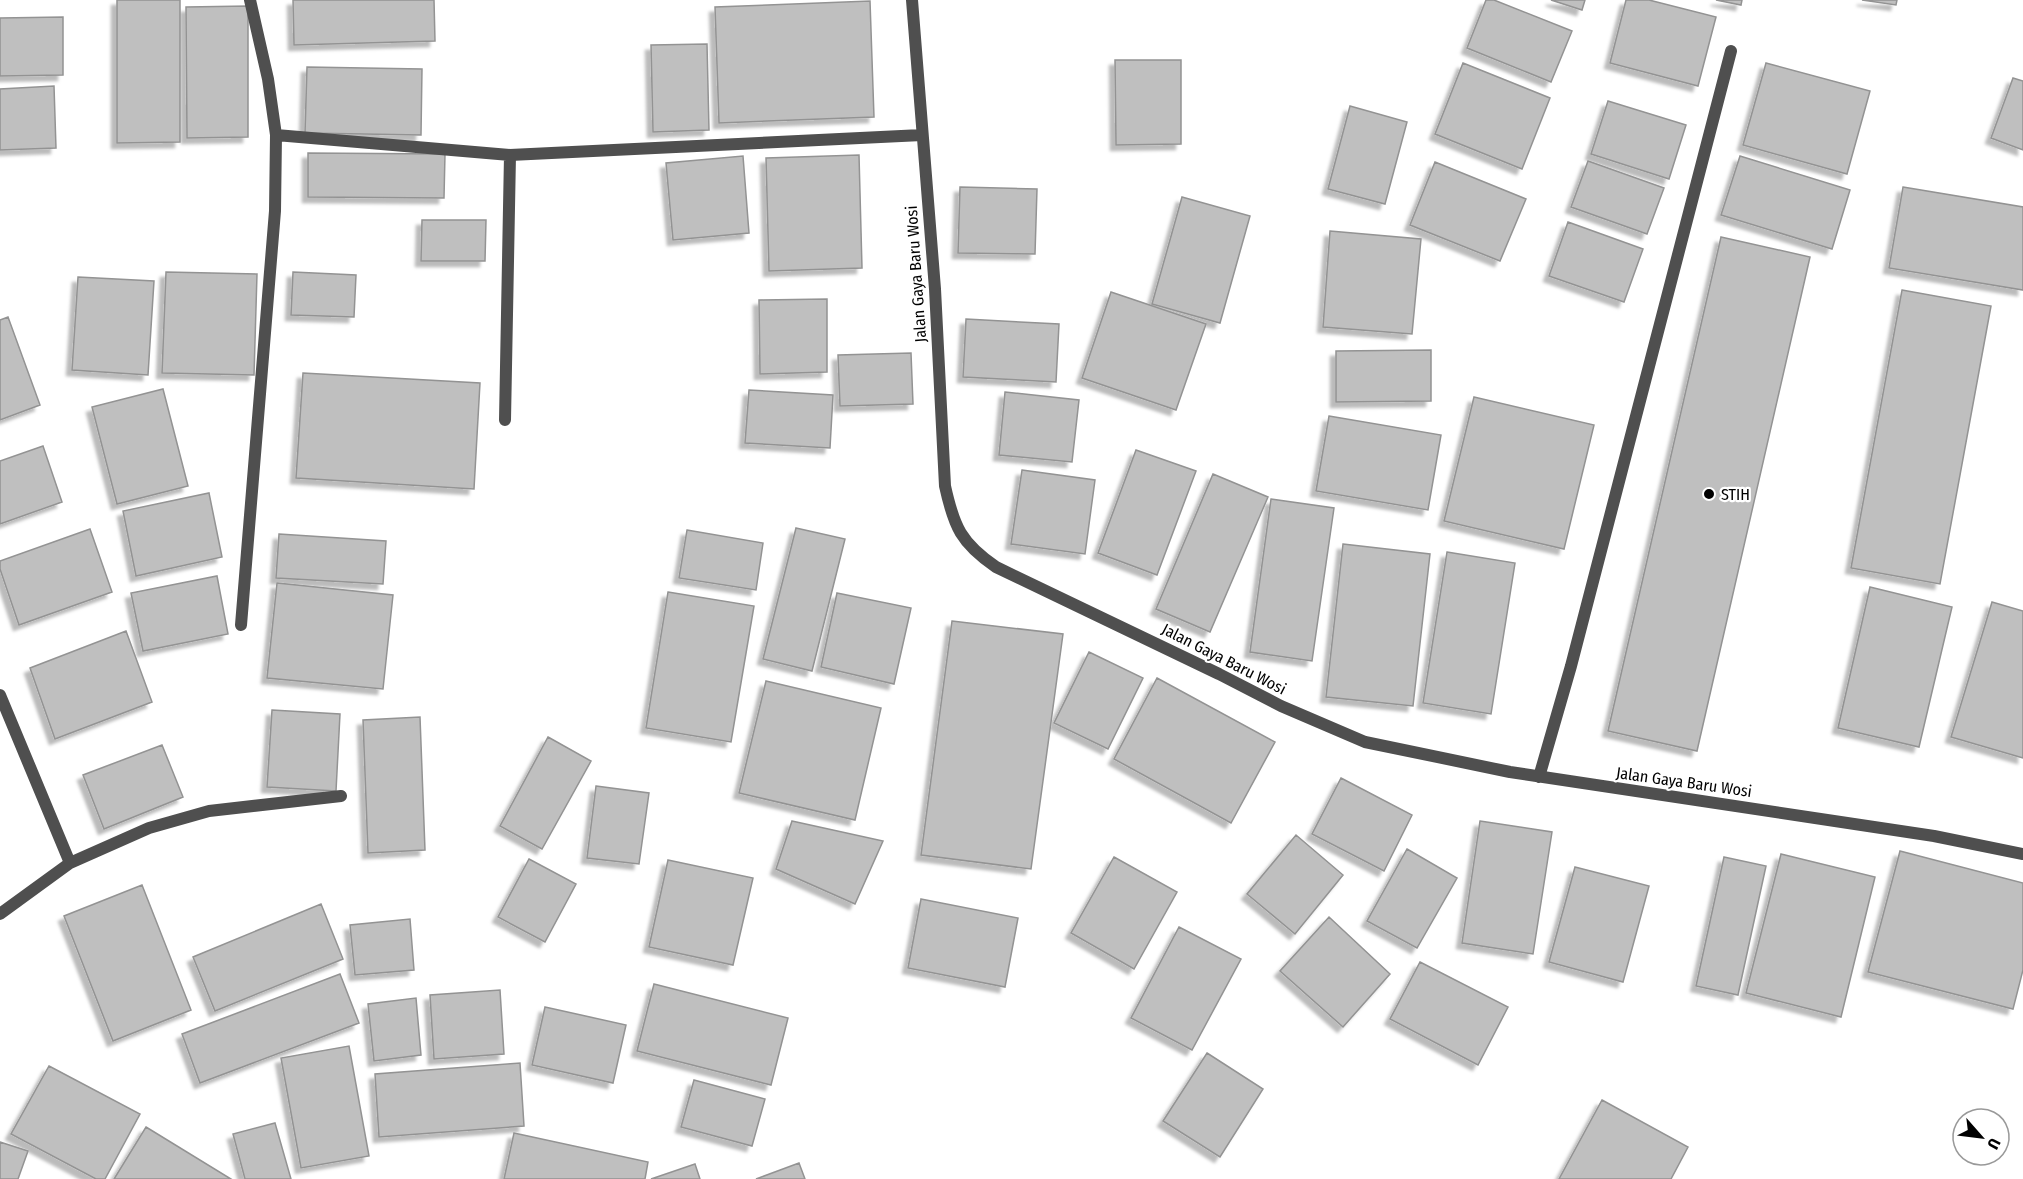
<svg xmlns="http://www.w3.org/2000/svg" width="2023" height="1179" font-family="'Fira Sans Condensed',sans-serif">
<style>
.building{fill:#bfbfbf;stroke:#939393;stroke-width:1.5;filter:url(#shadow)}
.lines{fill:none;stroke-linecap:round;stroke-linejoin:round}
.street{stroke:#4f4f4f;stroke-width:12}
.poi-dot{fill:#000;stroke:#fff;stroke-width:2}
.labels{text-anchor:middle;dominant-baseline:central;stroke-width:4.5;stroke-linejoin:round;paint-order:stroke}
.street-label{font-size:16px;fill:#000;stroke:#fff}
.poi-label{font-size:16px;fill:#000;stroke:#fff;text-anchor:start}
</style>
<defs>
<filter id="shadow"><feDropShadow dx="-5.5" dy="5.5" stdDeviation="1.5" flood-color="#0004"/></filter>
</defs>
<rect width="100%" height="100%" fill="#fff"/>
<path class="building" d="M 117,0 L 180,0 L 180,142 L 117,143 Z
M 293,0 L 434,0 L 435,41 L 294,45 Z
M 1486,0 L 1494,0 L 1572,31 L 1551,82 L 1467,48 Z
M 1551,0 L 1585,0 L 1582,10 Z
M 1626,0 L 1649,0 L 1716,17 L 1698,86 L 1610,63 Z
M 1716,0 L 1742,0 L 1741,5 Z
M 1862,0 L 1897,0 L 1896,5 Z
M 870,1 L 874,117 L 719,123 L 715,7 Z
M 248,6 L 248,137 L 187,138 L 186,7 Z
M 63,17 L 63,75 L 0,76 L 0,18 Z
M 707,44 L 709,130 L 653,132 L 651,45 Z
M 1115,60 L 1181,60 L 1181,144 L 1116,145 Z
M 1463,63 L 1550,98 L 1522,169 L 1435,134 Z
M 1766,63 L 1870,91 L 1847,174 L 1743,145 Z
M 307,67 L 422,69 L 421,135 L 305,133 Z
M 2013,78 L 2023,81 L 2023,150 L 1991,138 Z
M 54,86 L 56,148 L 0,150 L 0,89 Z
M 1608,101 L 1686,125 L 1669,179 L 1591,154 Z
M 1350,106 L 1407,122 L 1385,204 L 1328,189 Z
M 308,153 L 445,154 L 444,198 L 308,197 Z
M 859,155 L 862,268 L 769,271 L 766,158 Z
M 743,156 L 749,233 L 673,240 L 666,163 Z
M 1740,156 L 1850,190 L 1832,249 L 1721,215 Z
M 1588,161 L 1664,188 L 1647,234 L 1571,207 Z
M 1435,162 L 1526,199 L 1500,261 L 1410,225 Z
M 960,187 L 1037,189 L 1035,254 L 958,253 Z
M 1903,187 L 2023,207 L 2023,290 L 1889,268 Z
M 1182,197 L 1250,216 L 1220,323 L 1152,304 Z
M 422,220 L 486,220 L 485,261 L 421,261 Z
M 1568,222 L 1643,249 L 1624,302 L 1549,276 Z
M 1330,231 L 1421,239 L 1412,334 L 1323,327 Z
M 1721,237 L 1810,257 L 1697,751 L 1608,731 Z
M 166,272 L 257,274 L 254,375 L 162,373 Z
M 293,272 L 356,275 L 354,317 L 291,315 Z
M 78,277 L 154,281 L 148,375 L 72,370 Z
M 1902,290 L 1991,306 L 1940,584 L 1851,568 Z
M 1111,292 L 1206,324 L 1176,410 L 1082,378 Z
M 827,299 L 827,372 L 760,374 L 759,300 Z
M 8,317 L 40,405 L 0,420 L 0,320 Z
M 966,319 L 1059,324 L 1056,382 L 963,377 Z
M 1431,350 L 1431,401 L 1336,402 L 1336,351 Z
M 911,353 L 913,404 L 840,406 L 838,355 Z
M 303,373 L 480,383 L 474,489 L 296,478 Z
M 163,389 L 188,486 L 117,504 L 92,407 Z
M 749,390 L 833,395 L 830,448 L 745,443 Z
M 1005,392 L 1079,400 L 1072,462 L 999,455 Z
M 1474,397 L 1594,425 L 1564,549 L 1444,521 Z
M 1329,416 L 1441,435 L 1428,510 L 1316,491 Z
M 43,446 L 62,502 L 0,524 L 0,461 Z
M 1136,450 L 1196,471 L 1157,575 L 1098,553 Z
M 1022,470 L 1095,480 L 1085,554 L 1011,544 Z
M 1213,474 L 1268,497 L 1210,632 L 1156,609 Z
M 209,493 L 222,557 L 136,576 L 123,511 Z
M 1271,499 L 1334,508 L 1312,661 L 1250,652 Z
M 796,528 L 845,539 L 812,671 L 763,659 Z
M 90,529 L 112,592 L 19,625 L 0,569 L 0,561 Z
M 687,530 L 763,543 L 756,590 L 679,578 Z
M 279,534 L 386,541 L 383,584 L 276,578 Z
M 1343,544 L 1430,554 L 1413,706 L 1326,697 Z
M 1447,552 L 1515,563 L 1491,714 L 1423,703 Z
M 217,576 L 228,634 L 143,651 L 131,593 Z
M 277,583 L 393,595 L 383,689 L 267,678 Z
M 1870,587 L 1952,607 L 1919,747 L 1838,728 Z
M 668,592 L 754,606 L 731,742 L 646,728 Z
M 837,593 L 911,608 L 894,684 L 821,667 Z
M 1992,602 L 2023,611 L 2023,758 L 1951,737 Z
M 952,621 L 1063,634 L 1031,869 L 921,855 Z
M 126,631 L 152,702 L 55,739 L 30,668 Z
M 1089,652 L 1143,678 L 1108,749 L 1054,723 Z
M 1157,678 L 1275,742 L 1231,823 L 1114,759 Z
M 766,681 L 881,708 L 855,820 L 739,793 Z
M 272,710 L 340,714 L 336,791 L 267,787 Z
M 420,717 L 425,850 L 368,853 L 363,720 Z
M 548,737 L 591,761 L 542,849 L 500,826 Z
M 162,745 L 183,797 L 104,829 L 83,775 Z
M 1341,778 L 1412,815 L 1384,871 L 1312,834 Z
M 596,786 L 649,793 L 639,864 L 587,858 Z
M 792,821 L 883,841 L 855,904 L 776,869 Z
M 1480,821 L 1552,832 L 1533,954 L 1462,943 Z
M 1296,835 L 1343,875 L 1295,934 L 1247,894 Z
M 1407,849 L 1457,878 L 1417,948 L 1367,921 Z
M 1900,851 L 2023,883 L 2023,970 L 2013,1009 L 1868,972 Z
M 1781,854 L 1875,877 L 1841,1017 L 1746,993 Z
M 1114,857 L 1177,892 L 1134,969 L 1071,933 Z
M 1724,857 L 1766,866 L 1738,995 L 1696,986 Z
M 529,859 L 576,884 L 545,942 L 498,917 Z
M 668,860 L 753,878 L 733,965 L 649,947 Z
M 1575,867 L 1649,886 L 1623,982 L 1549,962 Z
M 142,885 L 191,1010 L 113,1041 L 64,916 Z
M 921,899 L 1018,918 L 1005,987 L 908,968 Z
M 321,904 L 343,959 L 215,1011 L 193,957 Z
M 1329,917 L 1390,974 L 1343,1027 L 1280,971 Z
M 410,919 L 414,970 L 355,975 L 350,925 Z
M 1179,927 L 1241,959 L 1192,1050 L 1131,1018 Z
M 1420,962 L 1508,1007 L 1478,1065 L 1390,1019 Z
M 340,974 L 359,1023 L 200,1083 L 182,1034 Z
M 654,984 L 788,1018 L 771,1085 L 637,1051 Z
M 500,990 L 504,1054 L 434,1059 L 430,995 Z
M 416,998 L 421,1055 L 374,1061 L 368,1004 Z
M 545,1007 L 626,1025 L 613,1083 L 532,1065 Z
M 349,1046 L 369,1156 L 301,1168 L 281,1058 Z
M 1207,1053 L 1263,1089 L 1220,1157 L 1163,1121 Z
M 520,1063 L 524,1126 L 379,1137 L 375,1074 Z
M 49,1066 L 140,1114 L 105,1179 L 96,1179 L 11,1134 Z
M 694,1080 L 765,1099 L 752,1146 L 681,1127 Z
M 1602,1100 L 1688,1147 L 1671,1179 L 1559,1179 Z
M 275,1123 L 291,1179 L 245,1179 L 233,1134 Z
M 146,1127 L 231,1179 L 114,1179 Z
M 514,1133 L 648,1162 L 645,1179 L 504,1179 Z
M 0,1142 L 28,1151 L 18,1179 L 0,1179 Z
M 799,1163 L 805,1179 L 756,1179 Z
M 695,1164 L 700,1179 L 651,1179 Z"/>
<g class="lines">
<path class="street" d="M 912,0 L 935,289 L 945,486 C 954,527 961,543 996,567 L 1219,674 L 1281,706 L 1365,742 L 1510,772 L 1934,836 L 2023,854
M 276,135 L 510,155 L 922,135
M 505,420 L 510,155
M 241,625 L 275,211 L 276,135 L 268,79 L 250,0
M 0,695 L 70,863
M 1539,777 L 1571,666 L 1731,51
M 0,914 L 70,863 L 149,828 L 209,811 L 341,796"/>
</g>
<circle class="poi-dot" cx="1709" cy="494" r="6"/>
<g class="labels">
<g class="street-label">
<text transform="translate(916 274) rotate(-94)">Jalan Gaya Baru Wosi</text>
<text transform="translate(1224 659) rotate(27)">Jalan Gaya Baru Wosi</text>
<text transform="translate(1684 782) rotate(8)">Jalan Gaya Baru Wosi</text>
</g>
<g class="poi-label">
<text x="1721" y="494">STIH</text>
</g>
</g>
<g transform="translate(1981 1137) rotate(118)"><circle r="28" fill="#ffffff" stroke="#999999" stroke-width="1.5"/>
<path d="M0-4.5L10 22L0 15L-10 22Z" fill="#000000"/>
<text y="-9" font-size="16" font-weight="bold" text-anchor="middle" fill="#000000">U</text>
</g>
</svg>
